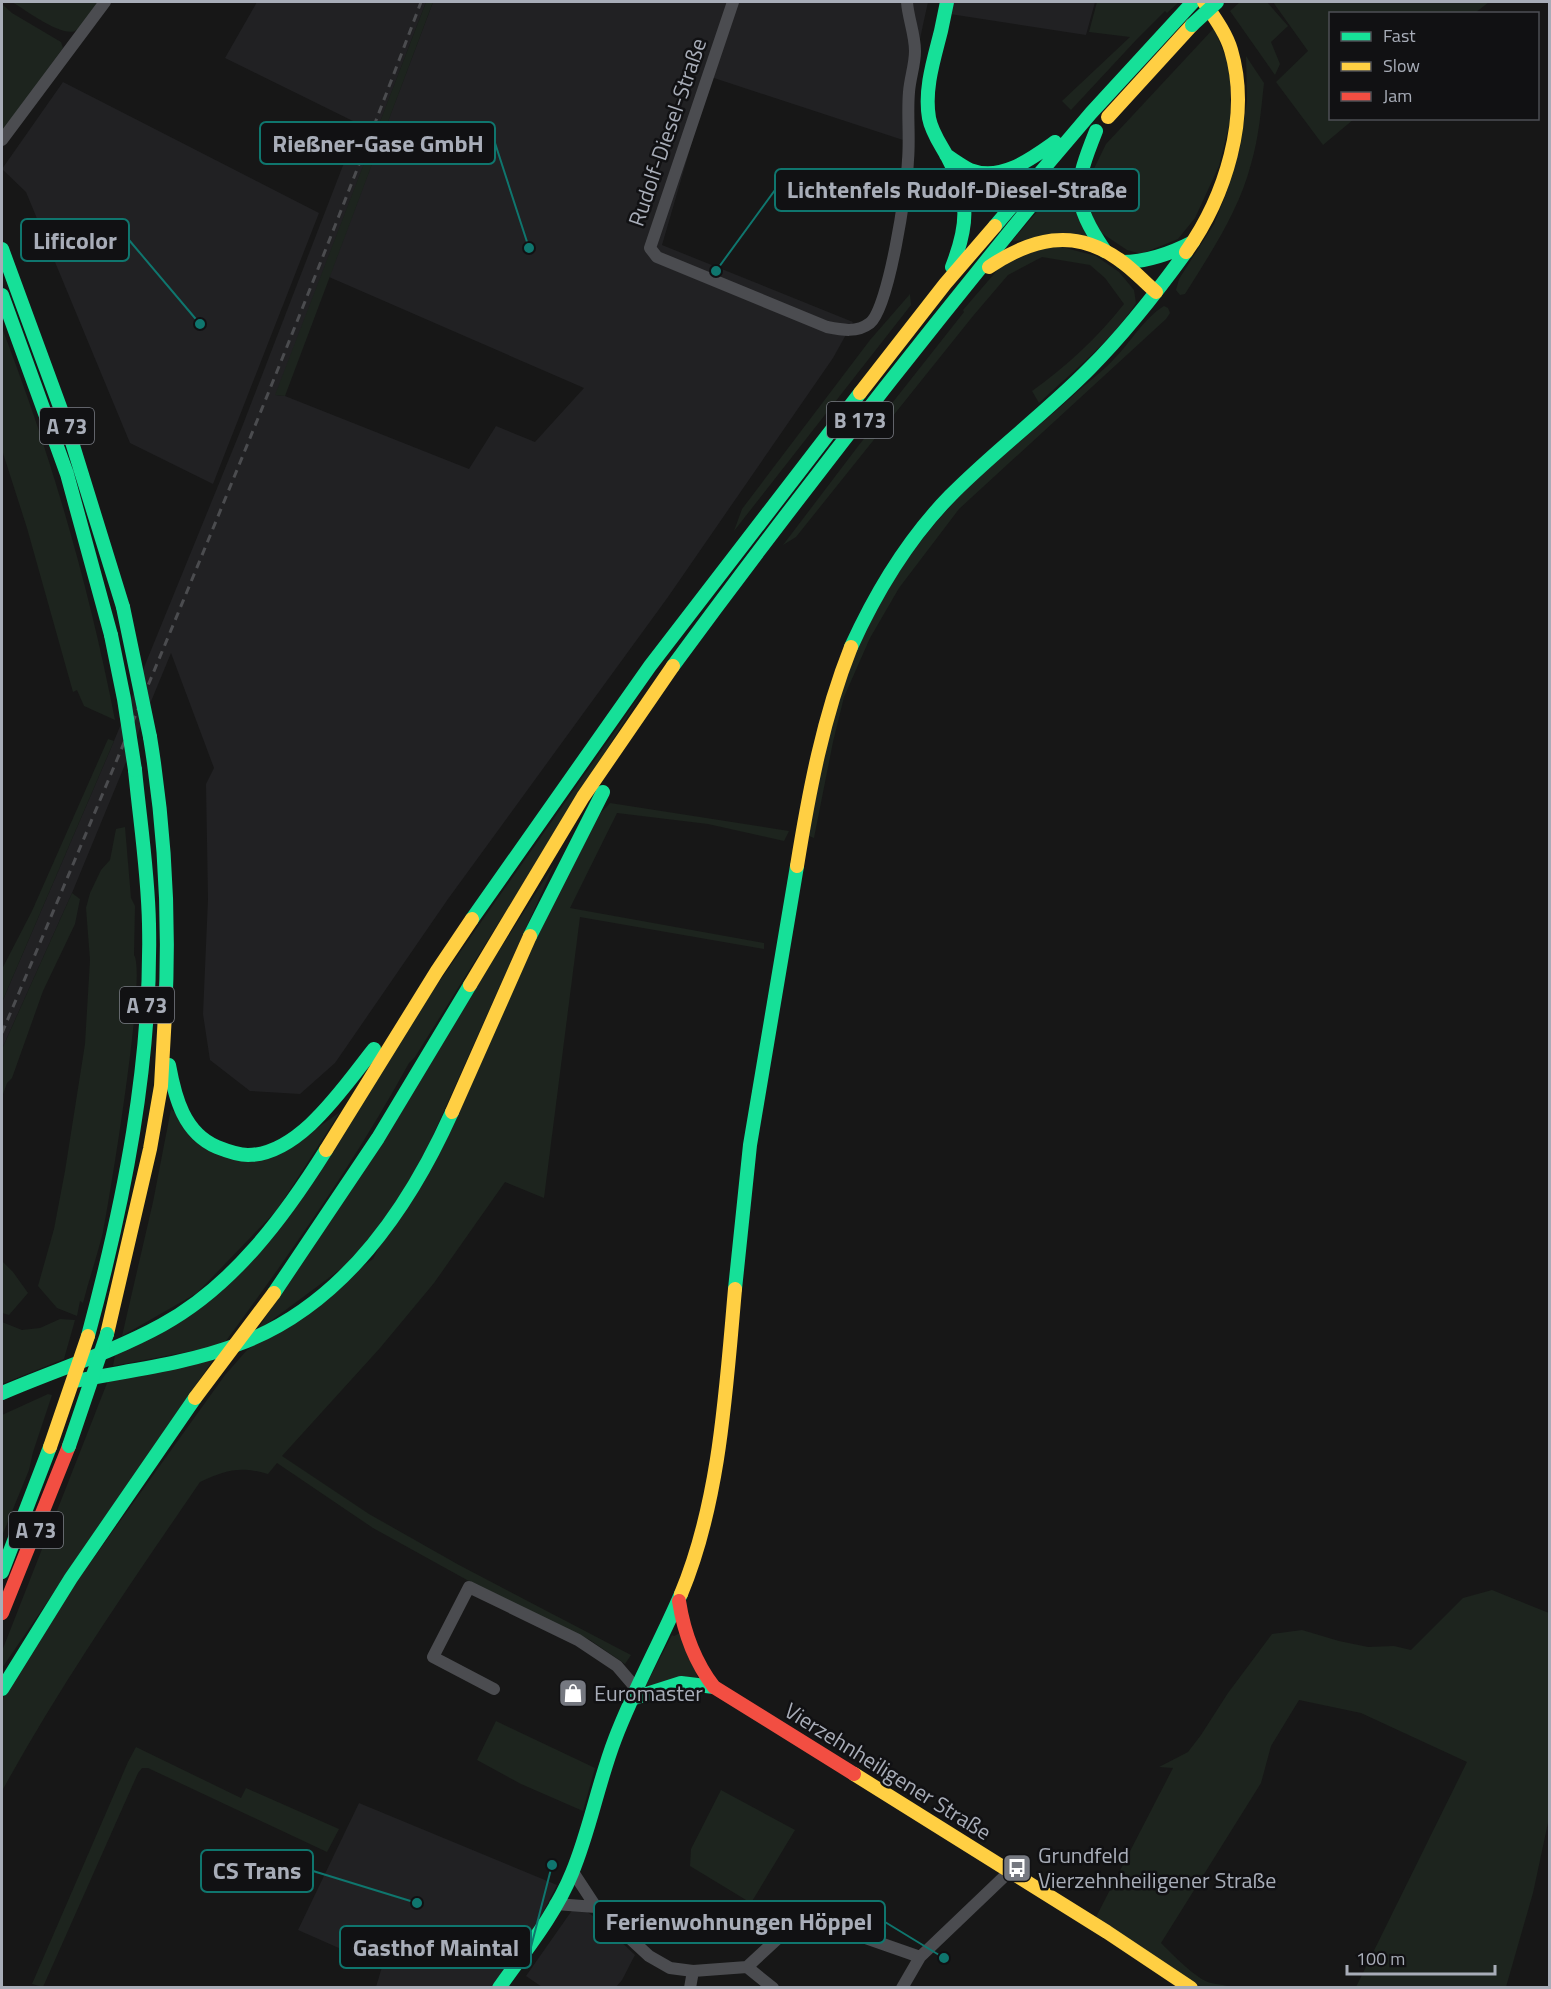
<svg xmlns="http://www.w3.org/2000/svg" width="1551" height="1989" font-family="'Titillium Web',sans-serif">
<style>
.built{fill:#212123}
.green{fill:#1d241e}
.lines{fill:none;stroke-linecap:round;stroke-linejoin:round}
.street{stroke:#4b4c50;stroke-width:12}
.fast{stroke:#16e098;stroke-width:14}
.slow{stroke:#ffcf43;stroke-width:14}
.jam{stroke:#f24e42;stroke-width:14}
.rail{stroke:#4b4c4f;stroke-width:3;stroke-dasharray:8 6;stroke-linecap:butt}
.fast-bridge{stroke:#16e098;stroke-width:14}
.slow-bridge{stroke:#ffcf43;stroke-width:14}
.labels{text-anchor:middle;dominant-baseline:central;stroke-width:5;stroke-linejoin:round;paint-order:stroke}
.shield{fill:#111113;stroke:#7b7e86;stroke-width:1.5}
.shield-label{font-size:21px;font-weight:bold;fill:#a8adb8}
.street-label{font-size:22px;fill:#a8adb8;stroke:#111113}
.poi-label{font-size:22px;fill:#a8adb8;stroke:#111113;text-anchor:start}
.leader{fill:none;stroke:#0f766e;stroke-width:2}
.callout-dot{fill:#0f766e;stroke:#111113;stroke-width:2}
.callout{fill:#111113;stroke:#0f766e;stroke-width:2}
.callout-label{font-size:24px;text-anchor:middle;font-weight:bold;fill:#a8adb8}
</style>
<rect width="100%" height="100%" fill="#171717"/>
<path class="built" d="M 257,2 L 426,2 L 276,395 L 285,396 L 469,469 L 496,426 L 535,442 L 584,388 L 329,277 L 433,2 L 928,2 L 916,57 L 903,140 L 711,77 L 662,245 L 853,322 L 833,358 L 668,597 L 448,899 L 335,1063 L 300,1094 L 250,1091 L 210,1060 L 203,1014 L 208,899 L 206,784 L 214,768 L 171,653 L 72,893 L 2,1049 L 2,1002 L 114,741 L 242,427 L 359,124 L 225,58 Z
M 953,2 L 1095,2 L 1086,35 L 950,14 Z
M 63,82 L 319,213 L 213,484 L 130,443 L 26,192 L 2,169 Z
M 359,1803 L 557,1885 L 505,1987 L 376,1987 L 382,1967 L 298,1930 Z
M 573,1909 L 586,1911 L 597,1919 L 635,1955 L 622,1980 L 616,1987 L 542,1987 L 526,1976 Z"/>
<path class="green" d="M 12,2 L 99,2 C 93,10 84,26 75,31 C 61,37 24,9 12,2 Z
M 426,2 L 433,2 L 285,396 L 275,395 Z
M 1097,2 L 1179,2 L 1167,13 L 1165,11 L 1137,39 L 1071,110 L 1062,101 L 1130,37 L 1089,32 Z
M 1240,2 L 1267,2 L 1288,26 L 1271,42 L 1280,64 L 1275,75 L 1230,11 Z
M 1273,2 L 1489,2 L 1475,13 L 1330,14 L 1330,118 L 1354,119 L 1323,145 L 1276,82 L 1308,51 Z
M 2,4 L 12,13 L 61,42 L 63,48 L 2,132 Z
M 1214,28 L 1230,68 L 1230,122 L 1219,166 L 1195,218 L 1178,239 L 1141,254 L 1127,250 L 1097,230 L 1084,189 L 1106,144 Z
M 1246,56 L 1264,83 C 1261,110 1259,137 1251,164 C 1239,211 1210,254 1185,294 L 1180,295 L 1176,290 L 1179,279 L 1214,224 L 1226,194 L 1240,147 L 1247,101 Z
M 1071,172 L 1089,238 L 1012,241 Z
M 1050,244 L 1096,256 L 1119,272 L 1134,290 L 1136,303 C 1111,342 1072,372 1039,403 L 1032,391 C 1067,366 1098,337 1124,304 L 1105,278 L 1090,265 L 1042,257 L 1008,275 L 973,316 L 796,537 L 783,545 L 859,445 L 964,312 L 963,310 L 1000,267 Z
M 910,294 L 911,305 L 734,531 L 742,509 L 870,340 Z
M 1164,306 L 1168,308 L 1170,313 L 1166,319 L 959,509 L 899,588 L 870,638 L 844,697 L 833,742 L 814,838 L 809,836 C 818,789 824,740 840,695 C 860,631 896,568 940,518 C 980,471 1031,434 1077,392 C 1089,381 1103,371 1114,359 C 1131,342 1143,319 1164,306 Z
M 2,328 C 51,455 89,586 115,720 L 84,706 L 77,690 L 73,692 L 27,528 L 2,450 Z
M 644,690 L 415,1057 L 409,1063 C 355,1162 290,1254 223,1345 L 113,1366 L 115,1355 L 222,1291 Z
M 108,739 L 114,741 L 2,1002 L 2,969 L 32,911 Z
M 610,803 L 789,831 L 784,841 L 708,824 L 617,813 L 570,908 L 764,943 L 764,949 L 580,917 L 544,1198 L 505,1182 L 434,1283 L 380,1348 L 282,1456 L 369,1514 L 459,1565 L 631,1655 L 625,1664 L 590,1640 L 467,1580 L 373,1528 L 277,1463 L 268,1474 C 240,1466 226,1470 200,1482 C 131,1583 61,1683 2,1791 L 2,1699 L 62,1602 L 225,1375 L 247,1350 L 373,1259 L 596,818 Z
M 125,827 L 131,898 L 135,906 L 134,955 C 147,973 110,1197 103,1232 C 97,1256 89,1280 83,1303 L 80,1301 L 77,1316 L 57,1308 L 38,1286 L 54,1229 L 65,1171 L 85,1044 L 90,960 L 86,908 L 90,893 L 101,870 L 110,860 L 116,829 Z
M 555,863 L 417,1171 L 361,1254 L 256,1332 Z
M 72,893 L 80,899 L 75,924 L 43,991 L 12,1078 L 7,1083 L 2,1097 L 2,1049 Z
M 171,1109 L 222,1157 L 313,1131 L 340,1112 L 277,1210 L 197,1293 L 122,1336 L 153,1202 Z
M 2,1261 L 13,1272 L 28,1293 L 9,1315 L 2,1313 Z
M 60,1319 L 75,1320 L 64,1359 L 2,1384 L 2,1322 L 22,1330 L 40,1328 Z
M 215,1357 L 2,1668 L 2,1651 L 109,1378 Z
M 48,1394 L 52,1395 L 33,1452 L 29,1470 L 2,1536 L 2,1415 Z
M 1492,1590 L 1549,1613 L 1549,1818 L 1533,1893 L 1506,1987 L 1356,1987 L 1467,1762 L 1361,1713 L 1299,1700 L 1271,1746 L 1261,1783 L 1161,1943 C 1172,1954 1197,1980 1211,1983 C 1218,1985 1223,1984 1230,1987 L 1199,1987 L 1096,1917 L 1173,1768 L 1159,1767 L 1188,1752 L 1201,1735 L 1228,1693 L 1272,1634 L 1302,1630 L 1339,1641 L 1368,1647 L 1394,1646 L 1411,1650 L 1463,1598 Z
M 680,1633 L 698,1678 L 652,1688 L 646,1685 L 672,1635 L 674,1636 Z
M 496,1721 L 595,1768 L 583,1811 L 521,1784 L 477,1760 Z
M 136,1747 L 241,1798 L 246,1788 L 339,1829 L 327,1852 L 148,1768 L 142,1768 L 138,1773 L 43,1987 L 32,1984 L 128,1762 Z
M 721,1790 L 795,1830 L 751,1903 L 690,1866 L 691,1849 Z"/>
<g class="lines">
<path class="street" d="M 733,2 L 650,248 L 657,257 L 827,327 C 842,330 857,333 870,323 C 889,308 907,187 908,160 C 910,137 907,114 909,92 C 910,78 915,65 915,51 C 915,34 908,18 907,2
M 2,140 L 105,2
M 494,1689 L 433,1657 L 469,1587 L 578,1640 L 617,1666 L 635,1687
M 573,1872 L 596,1907 L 649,1956 L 670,1968 L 693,1971 L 747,1967 L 788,1929 L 802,1922 L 820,1922 L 920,1957
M 555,1904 L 596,1907
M 747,1967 L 773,1988
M 690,1988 L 693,1971
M 902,1988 L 920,1957 L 1009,1872"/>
<path class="fast" d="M 941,31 L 947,2
M 941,31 C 934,59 924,89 929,118 C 932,134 942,146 949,160 C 970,200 968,226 952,267
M 1096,131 C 1074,186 1071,201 1105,251
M 946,155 C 954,160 962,166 970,170 C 1001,182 1031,159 1055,142
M 995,226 L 1091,113 L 1193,2
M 2,249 L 67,426 L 123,607
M 1122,262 C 1148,262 1170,254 1193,242
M 2,295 L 67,474 L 111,635
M 851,647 C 876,592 907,540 950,496 C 994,451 1046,413 1091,367 C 1126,332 1157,292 1186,252
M 673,666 C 792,504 916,346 1043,191
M 150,737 C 165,829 170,921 165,1014
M 472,919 L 650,666 L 860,393
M 530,936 L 603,792
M 169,1065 C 175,1098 184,1133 217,1147 C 227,1151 238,1155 248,1155 C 300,1155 345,1085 374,1049
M 735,1289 L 750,1145 L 797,866
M 274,1293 L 378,1138 L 470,985
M 88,1336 C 124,1202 152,1063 149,924 C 148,872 140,821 135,770
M 75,1381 C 130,1370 186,1364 239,1344 C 342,1306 409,1208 452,1112
M 2,1393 C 55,1370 111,1353 162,1325 C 233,1286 284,1217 326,1150
M 2,1572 L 50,1447
M 2,1689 L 71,1578 L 195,1398
M 631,1699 L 681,1683 L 714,1687
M 499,1988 C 525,1951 555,1915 572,1873 C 590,1830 598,1783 615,1739 C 634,1689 660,1643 681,1594"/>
<path class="slow" d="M 1108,117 L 1192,25
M 1186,252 C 1225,197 1251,117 1231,50 C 1226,33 1214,17 1204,2
M 989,267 C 1031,239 1073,227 1118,259 C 1132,268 1143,281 1156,292
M 860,393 L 945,284 L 995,226
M 797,866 C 809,792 823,717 851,647
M 470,985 L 583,797 L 673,666
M 452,1112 L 530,936
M 326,1150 L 437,971 L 472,919
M 107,1334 L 150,1149 L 161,1086 L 165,1014
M 681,1594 C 720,1501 726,1389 735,1289
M 854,1774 L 1107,1932 L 1191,1988"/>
<path class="jam" d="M 679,1601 C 684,1633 694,1661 714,1687 L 854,1774
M 2,1613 L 69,1446"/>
<path class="rail" d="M 2,1033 C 146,691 291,349 421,2"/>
<path class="fast-bridge" d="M 1192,25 L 1217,2
M 123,607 L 150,737
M 111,635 L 124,699 L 135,770
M 69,1446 L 107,1334"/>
<path class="slow-bridge" d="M 195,1398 L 274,1293
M 50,1447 L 88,1336"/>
</g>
<defs>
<g id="shop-square" transform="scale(1.5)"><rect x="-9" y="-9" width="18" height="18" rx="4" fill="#757880" stroke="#111113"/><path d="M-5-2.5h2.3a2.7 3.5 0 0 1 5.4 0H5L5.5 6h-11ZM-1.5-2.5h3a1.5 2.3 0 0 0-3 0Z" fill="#fff"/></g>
<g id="bus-square" transform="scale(1.5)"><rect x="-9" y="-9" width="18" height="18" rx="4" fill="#757880" stroke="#111113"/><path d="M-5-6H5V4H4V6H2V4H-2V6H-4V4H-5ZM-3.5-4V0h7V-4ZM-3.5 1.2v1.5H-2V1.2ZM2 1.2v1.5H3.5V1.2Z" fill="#fff"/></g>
</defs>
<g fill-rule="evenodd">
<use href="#shop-square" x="573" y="1693"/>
<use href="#bus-square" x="1017" y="1868"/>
</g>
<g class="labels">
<g class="shield">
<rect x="827" y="402" width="66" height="36" rx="4.5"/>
<rect x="40" y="408" width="54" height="36" rx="4.5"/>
<rect x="120" y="987" width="54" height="36" rx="4.5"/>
<rect x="9" y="1512" width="54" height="36" rx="4.5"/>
</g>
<g class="shield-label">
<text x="860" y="420">B 173</text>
<text x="67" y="426">A 73</text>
<text x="147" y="1005">A 73</text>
<text x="36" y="1530">A 73</text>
</g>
<g class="street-label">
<text transform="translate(667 132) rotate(-71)">Rudolf-Diesel-Straße</text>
<text transform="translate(888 1771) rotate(32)">Vierzehnheiligener Straße</text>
</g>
<g class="poi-label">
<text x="594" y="1693">Euromaster</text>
<text x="1038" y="1855">Grundfeld<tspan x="1038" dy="25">Vierzehnheiligener Straße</tspan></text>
</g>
</g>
<path class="leader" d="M529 248L495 143M716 271L775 190M200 324L129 240M417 1903L313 1871M944 1958L885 1922M552 1865L531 1947"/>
<g class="callout-dot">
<circle cx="529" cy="248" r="6"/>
<circle cx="716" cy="271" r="6"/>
<circle cx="200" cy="324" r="6"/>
<circle cx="417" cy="1903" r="6"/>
<circle cx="944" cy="1958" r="6"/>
<circle cx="552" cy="1865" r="6"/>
</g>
<g class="callout">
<rect x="260" y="122" width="235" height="42" rx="6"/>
<rect x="775" y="169" width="364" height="42" rx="6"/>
<rect x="21" y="219" width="108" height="42" rx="6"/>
<rect x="201" y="1850" width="112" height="42" rx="6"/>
<rect x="594" y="1901" width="291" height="42" rx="6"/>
<rect x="340" y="1926" width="191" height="42" rx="6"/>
</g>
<g class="callout-label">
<text x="378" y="152">Rießner-Gase GmbH</text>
<text x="957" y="198">Lichtenfels Rudolf-Diesel-Straße</text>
<text x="75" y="249">Lificolor</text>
<text x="257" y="1879">CS Trans</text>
<text x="739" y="1930">Ferienwohnungen Höppel</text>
<text x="436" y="1956">Gasthof Maintal</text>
</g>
<rect width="1551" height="1989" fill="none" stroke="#a8adb8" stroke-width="6"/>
<rect x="1329" y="12" width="210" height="108" fill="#111113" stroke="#4d4f55" stroke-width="1.5"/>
<rect x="1341" y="32" width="30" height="9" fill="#16e098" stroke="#4d4f55" stroke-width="1.5"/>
<text x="1383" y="42" font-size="18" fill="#a8adb8">Fast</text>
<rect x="1341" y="62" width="30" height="9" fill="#ffcf43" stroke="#4d4f55" stroke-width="1.5"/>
<text x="1383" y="72" font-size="18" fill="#a8adb8">Slow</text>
<rect x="1341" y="92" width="30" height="9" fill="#f24e42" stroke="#4d4f55" stroke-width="1.5"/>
<text x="1383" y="102" font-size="18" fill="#a8adb8">Jam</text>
<path d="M1347 1965v9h148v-9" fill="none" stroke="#a8adb8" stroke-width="3"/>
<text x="1356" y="1965" font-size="18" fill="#a8adb8" stroke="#111113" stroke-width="4.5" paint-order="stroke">100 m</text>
</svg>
